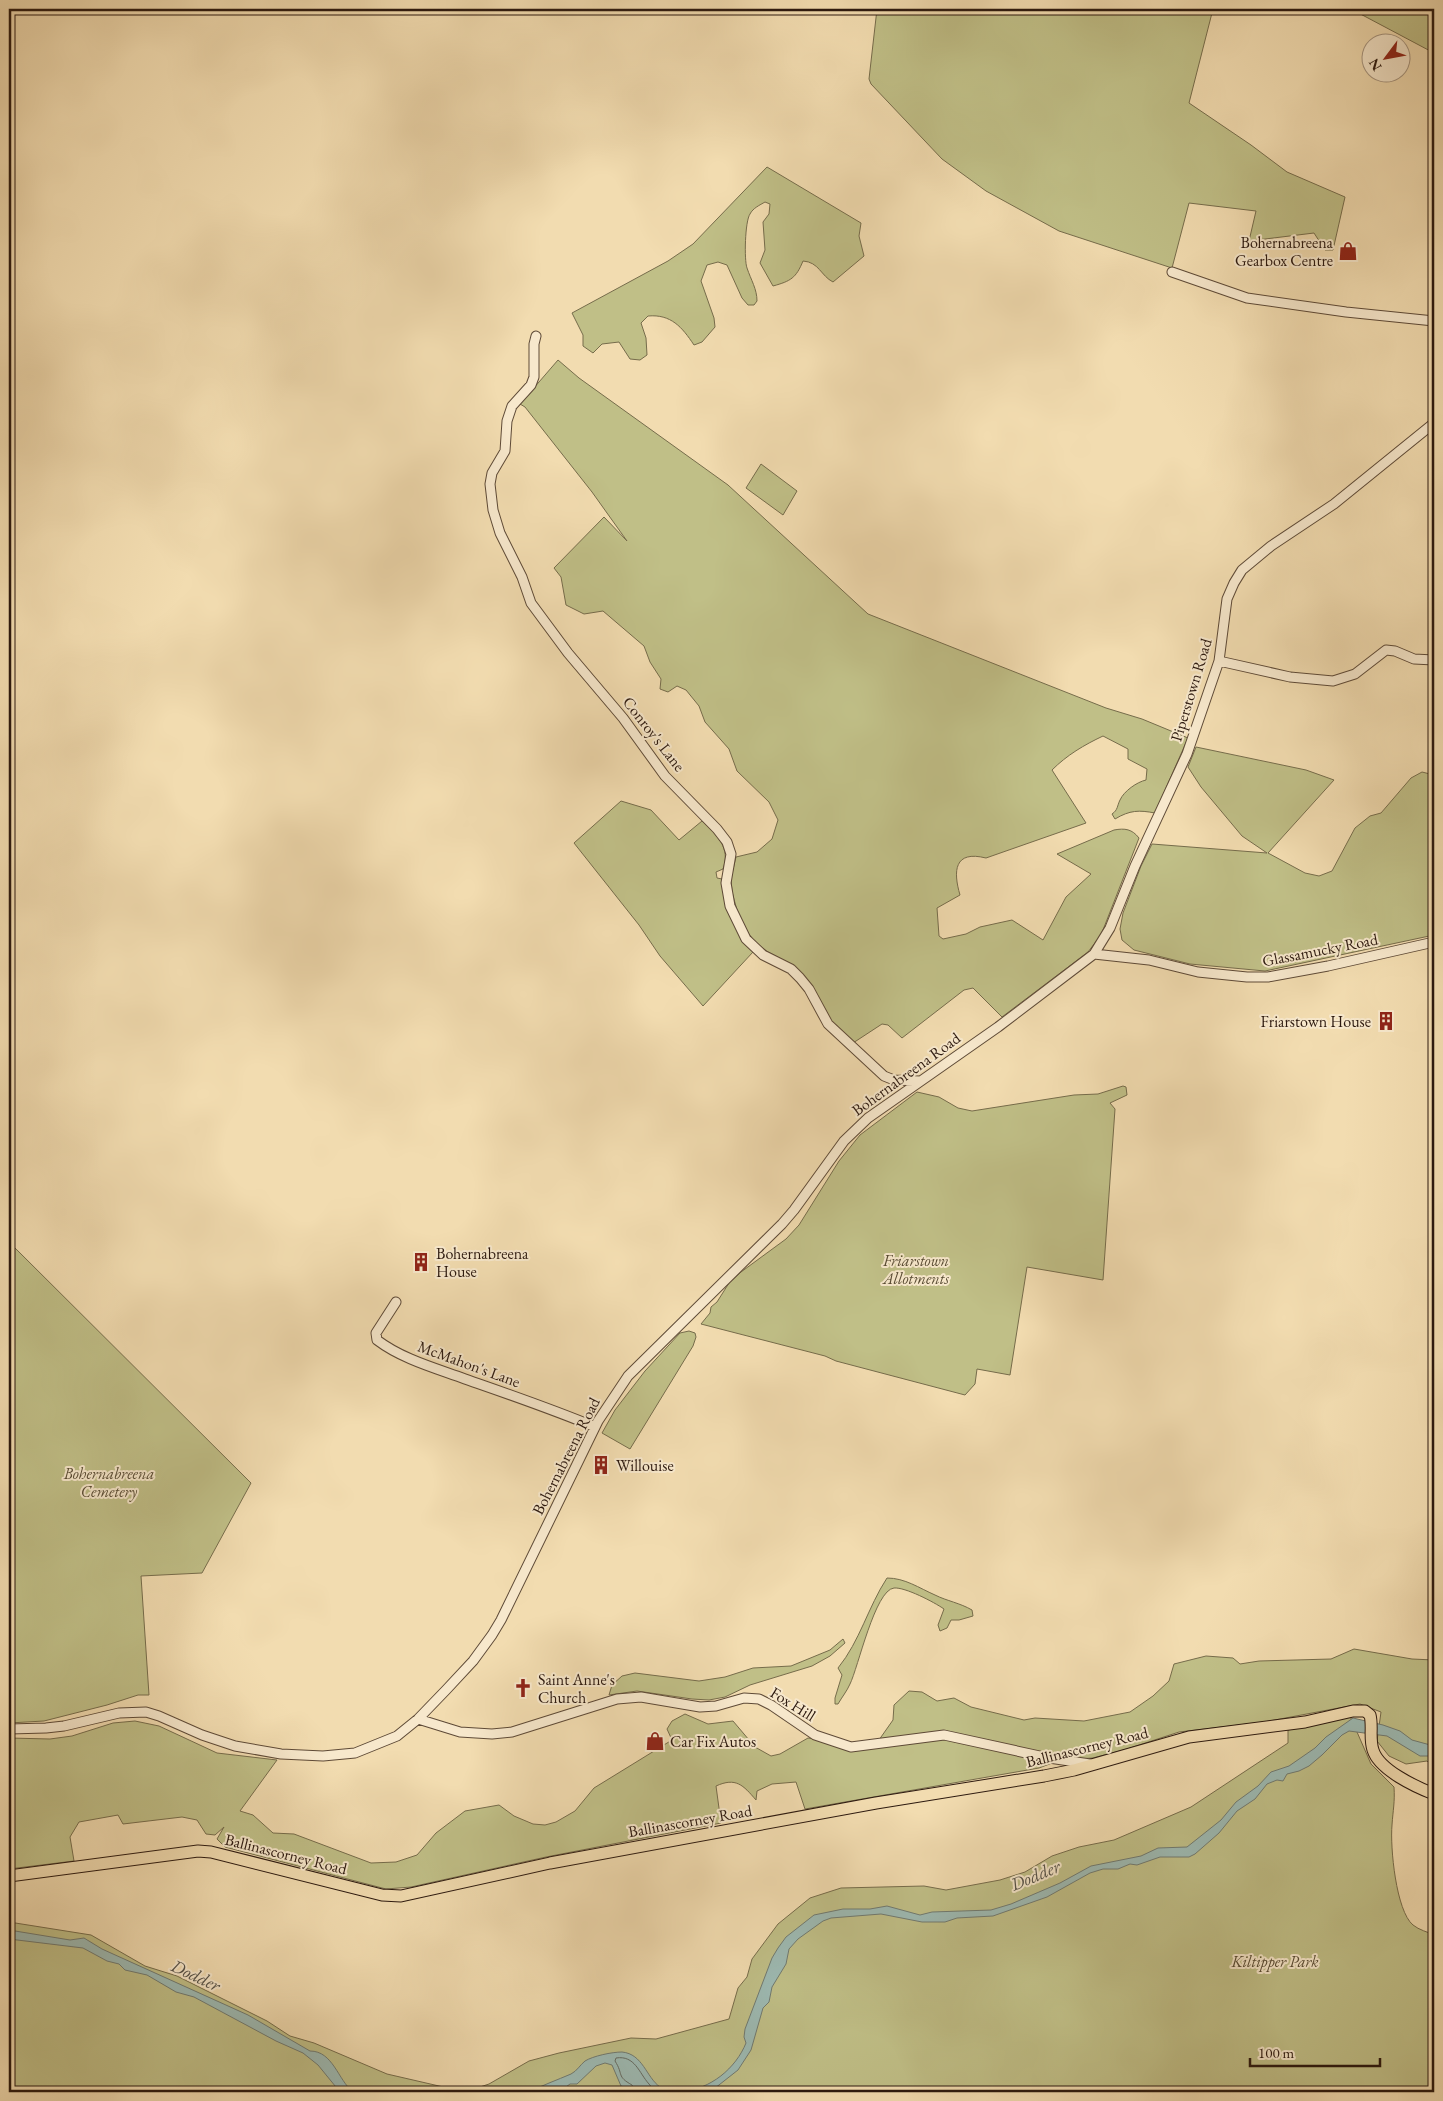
<svg xmlns="http://www.w3.org/2000/svg" width="1443" height="2101" font-family="'EB Garamond',serif">
<style>
.green{fill:#c0bf87;stroke:#766c4b}
.water{fill:#9dbab3;stroke:#707a71}
.lines{fill:none;stroke-linecap:round;stroke-linejoin:round}
.shore{stroke:#646a61;stroke-width:1}
.minor-casing{stroke:#5e4a37;stroke-width:11}
.major-casing{stroke:#2c190f;stroke-width:13}
.minor{stroke:#f7e8cc;stroke-width:9}
.major{stroke:#f2dcb0;stroke-width:11}
.labels{text-anchor:middle;dominant-baseline:central;stroke-width:4;stroke-linejoin:round;paint-order:stroke}
.poi-label{font-size:16px;fill:#2c190f;stroke:#f7e8cc;text-anchor:start}
.street-label{font-size:16px;fill:#2c190f;stroke:#f7e8cc}
.park-label{font-size:16px;font-style:italic;fill:#584b33;stroke:#f7e8cc}
.water-label{font-size:18px;font-style:italic;fill:#545148;stroke:#f7e8cc}
</style>
<rect width="100%" height="100%" fill="#f2dcb0"/>
<filter id="stains"><feTurbulence type="fractalNoise" baseFrequency=".004" numOctaves="4"/><feColorMatrix values="0 0 0 0 .2 0 0 0 0 .09 0 0 0 0 .02 0 0 0 .5 -.17"/></filter>
<radialGradient id="worn" r=".72"><stop offset=".6" stop-color="#630" stop-opacity="0"/><stop offset="1" stop-color="#630" stop-opacity=".3"/></radialGradient>
<path class="green" d="M 877,9 L 1213,9 L 1189,103 L 1251,145 L 1287,172 L 1345,197 L 1333,250 L 1325,250 L 1314,233 L 1249,241 L 1256,211 L 1189,203 L 1172,268 L 1059,231 L 986,191 L 942,159 L 871,84 L 869,79 Z
M 1351,9 L 1434,9 L 1434,53 Z
M 767,167 L 861,223 L 859,236 L 864,256 L 833,282 C 821,276 819,262 803,261 C 796,278 791,281 773,286 L 760,263 L 765,250 L 763,222 L 769,214 L 770,204 L 765,202 C 760,205 753,208 750,214 C 745,221 744,260 747,268 C 751,280 757,289 757,301 L 754,305 L 748,305 L 742,298 L 727,265 L 718,262 L 707,265 L 701,281 L 714,318 L 715,327 L 702,342 L 694,345 C 682,327 671,314 648,316 L 641,323 L 646,338 L 647,355 L 640,360 L 630,359 L 619,342 L 602,344 L 593,353 L 583,346 L 583,335 L 572,313 L 668,261 L 693,244 Z
M 558,360 L 579,378 L 728,485 L 868,614 L 1106,708 L 1142,719 L 1188,738 L 1155,813 C 1139,810 1130,810 1115,819 L 1112,814 C 1118,810 1117,806 1120,800 C 1124,791 1137,782 1146,780 L 1147,769 L 1128,759 L 1128,749 L 1103,736 C 1084,745 1067,755 1052,770 L 1086,823 L 986,858 C 954,850 953,871 960,895 L 937,908 L 939,936 L 943,939 L 966,934 L 980,927 L 1012,920 L 1043,940 L 1066,897 L 1091,874 L 1057,854 L 1114,830 C 1125,828 1132,829 1139,838 L 1101,935 L 1088,952 L 1002,1017 L 973,988 L 964,990 L 902,1038 L 888,1025 L 882,1024 L 853,1043 L 828,1017 L 806,978 L 787,962 L 768,952 L 756,943 L 745,929 L 737,910 L 732,892 L 731,878 L 736,857 L 757,852 L 772,839 L 778,820 L 769,802 L 737,771 L 729,749 L 705,722 L 699,706 L 686,690 L 677,686 L 668,692 L 660,689 L 661,679 L 650,662 L 644,646 L 603,611 L 584,614 L 566,605 L 561,577 L 554,568 L 604,517 L 627,541 L 592,492 L 525,407 L 520,404 Z
M 761,464 L 797,491 L 783,515 L 746,488 Z
M 1196,747 L 1306,770 L 1334,780 L 1268,853 L 1305,873 L 1319,876 L 1332,871 L 1355,828 L 1370,816 L 1381,813 L 1411,778 L 1422,772 L 1434,775 L 1434,935 L 1265,971 L 1190,964 L 1134,950 L 1122,940 L 1120,929 L 1123,913 L 1141,866 L 1152,844 L 1267,853 L 1242,836 L 1201,787 L 1188,767 Z
M 621,801 L 651,810 L 679,840 L 702,821 C 717,835 731,848 723,869 L 716,872 L 717,878 L 722,879 L 728,911 L 742,941 L 753,952 L 703,1006 L 660,956 L 639,925 L 574,843 Z
M 1123,1086 L 1126,1087 L 1127,1095 L 1110,1103 L 1115,1109 L 1103,1280 L 1027,1267 L 1010,1375 L 977,1369 L 975,1384 L 965,1395 L 836,1361 L 825,1356 L 701,1324 L 710,1313 L 711,1307 L 717,1302 L 729,1283 L 741,1272 L 786,1239 L 799,1225 L 839,1161 L 860,1135 L 917,1092 L 939,1097 L 958,1108 L 972,1111 L 1074,1095 L 1098,1094 Z
M 9,1242 L 251,1483 L 202,1573 L 141,1576 L 149,1695 L 138,1695 L 107,1705 L 44,1721 L 9,1723 Z
M 689,1331 L 695,1333 L 696,1337 L 693,1346 L 630,1449 L 602,1433 L 615,1410 L 645,1371 L 680,1333 Z
M 887,1578 C 905,1578 919,1588 935,1595 C 947,1601 960,1603 972,1610 L 973,1616 L 959,1620 L 951,1620 L 947,1628 L 940,1631 L 938,1625 L 944,1609 C 934,1602 905,1587 894,1588 C 875,1590 858,1668 850,1684 C 847,1691 842,1697 838,1704 L 835,1704 L 835,1698 L 842,1675 L 838,1668 C 860,1641 868,1607 887,1578 Z
M 843,1639 L 845,1643 L 830,1656 L 812,1666 L 750,1685 L 725,1697 L 709,1700 L 692,1699 L 637,1691 L 609,1695 L 612,1685 L 622,1676 L 635,1673 L 699,1681 L 725,1677 L 753,1668 L 791,1666 L 830,1650 Z
M 1354,1649 L 1412,1659 L 1434,1660 L 1434,1768 L 1427,1761 L 1406,1764 L 1389,1756 L 1377,1741 L 1381,1712 L 1360,1704 L 1264,1722 L 1179,1732 L 1127,1749 L 1093,1758 L 1060,1760 L 1039,1768 L 805,1809 L 796,1782 L 772,1784 L 757,1791 L 756,1800 C 743,1785 736,1777 716,1786 L 721,1823 L 546,1857 L 411,1887 L 386,1889 L 225,1847 L 217,1839 L 224,1827 L 215,1835 L 206,1834 L 197,1820 L 182,1817 L 123,1824 L 118,1815 L 79,1822 L 70,1837 L 74,1861 L 9,1869 L 9,1738 L 50,1739 L 72,1736 L 113,1723 L 135,1721 L 159,1726 L 217,1753 L 277,1760 L 240,1811 L 253,1815 L 273,1833 L 294,1834 L 371,1863 L 396,1862 L 417,1855 L 436,1833 L 465,1811 L 499,1805 L 514,1816 L 533,1824 L 545,1825 L 556,1822 L 575,1811 L 594,1788 L 672,1740 L 667,1729 L 672,1721 L 685,1714 L 708,1724 L 733,1721 L 755,1747 L 771,1756 L 780,1754 L 808,1738 L 874,1747 L 893,1720 L 894,1705 L 909,1691 L 922,1692 L 937,1701 L 954,1698 L 971,1707 L 1024,1720 L 1035,1718 L 1084,1721 L 1130,1712 L 1153,1696 L 1169,1681 L 1174,1664 L 1206,1656 L 1233,1658 L 1240,1664 L 1259,1661 L 1331,1659 Z
M 1350,1716 L 1371,1764 L 1394,1787 C 1395,1802 1393,1810 1392,1825 C 1390,1847 1396,1911 1413,1925 C 1419,1930 1428,1932 1434,1935 L 1434,2092 L 9,2092 L 9,1922 L 91,1935 L 145,1966 L 177,1976 L 267,2021 L 290,2036 L 314,2043 L 387,2074 L 465,2092 L 489,2084 L 529,2061 L 559,2053 L 631,2038 L 656,2039 L 729,2019 L 738,1988 L 747,1977 L 752,1959 L 778,1924 L 810,1898 L 841,1888 L 924,1886 L 946,1890 L 1000,1880 L 1025,1872 L 1052,1856 L 1079,1847 L 1114,1840 L 1191,1807 L 1288,1743 L 1288,1730 Z"/>
<path class="water" d="M 1353,1718 L 1383,1725 L 1400,1731 L 1412,1740 L 1434,1746 L 1434,1756 L 1420,1756 L 1387,1736 L 1349,1731 L 1342,1735 L 1322,1755 L 1309,1766 L 1299,1771 L 1287,1774 L 1283,1781 L 1277,1780 L 1267,1784 L 1255,1799 L 1237,1811 L 1219,1833 L 1195,1854 L 1189,1857 L 1160,1857 L 1137,1865 L 1130,1864 L 1118,1869 L 1103,1869 L 1090,1873 L 1047,1897 L 993,1916 L 957,1918 L 945,1922 L 922,1922 L 881,1914 L 831,1918 L 823,1921 L 798,1939 L 789,1949 L 786,1964 L 772,1987 L 769,2002 L 763,2008 L 751,2050 L 738,2070 L 710,2092 L 631,2092 L 628,2088 L 621,2086 L 612,2065 L 605,2063 L 596,2066 L 577,2084 L 570,2084 L 559,2092 L 529,2092 C 543,2085 557,2080 571,2074 C 577,2071 580,2065 585,2061 C 593,2056 612,2052 622,2052 C 643,2054 646,2077 660,2087 C 667,2092 674,2092 682,2091 C 710,2090 736,2068 746,2043 L 744,2037 L 745,2029 L 772,1958 L 778,1948 L 786,1937 L 814,1915 L 843,1909 L 870,1909 L 887,1906 L 920,1915 L 932,1912 L 991,1910 L 1011,1904 L 1060,1883 L 1091,1866 L 1141,1856 L 1158,1848 L 1187,1847 L 1221,1820 L 1236,1802 L 1258,1786 L 1271,1772 L 1289,1766 L 1315,1748 L 1326,1737 Z
M 9,1930 L 70,1940 L 84,1938 L 102,1949 L 248,2015 L 310,2051 C 333,2051 338,2080 353,2092 L 340,2092 L 318,2065 L 303,2053 L 276,2041 L 194,1997 L 176,1992 L 147,1975 L 125,1970 L 119,1964 L 107,1961 L 83,1948 L 9,1939 Z"/>
<g class="lines">
<path class="shore" d="M 635,2092 L 632,2085 C 616,2076 624,2075 615,2061 L 616,2058 C 635,2055 639,2073 649,2084 C 651,2087 655,2090 658,2092"/>
<g class="minor-casing">
<path id="minor" d="M 1172,272 L 1247,298 L 1346,312 L 1434,321
M 536,336 L 534,344 L 534,377 L 531,385 L 512,406 L 507,421 L 505,451 L 492,473 L 490,484 L 493,510 L 500,533 L 522,577 L 531,603 L 568,653 L 623,718 L 665,776 L 717,829 L 727,842 L 731,854 L 726,883 L 730,906 L 746,939 L 763,955 L 791,969 L 800,978 L 809,989 L 828,1024 L 884,1076 L 894,1080 L 920,1081
M 1219,661 L 1290,677 L 1333,681 L 1355,674 L 1386,650 L 1395,651 L 1414,659 L 1434,660
M 1094,954 L 1149,960 L 1198,972 L 1247,977 L 1268,977 L 1328,966 L 1434,942
M 396,1302 L 376,1333 L 377,1340 C 402,1359 435,1368 465,1379 C 508,1394 552,1409 595,1427
M 418,1719 L 460,1732 L 492,1734 L 512,1732 L 617,1699 L 641,1697 L 700,1707 L 716,1706 L 744,1698 L 759,1699 L 771,1705 L 815,1735 L 851,1747 L 944,1735 L 1049,1758 L 1090,1764
M 9,1729 L 46,1728 L 64,1726 L 119,1713 L 146,1712 L 159,1716 L 202,1735 L 235,1746 L 281,1754 L 323,1756 L 355,1753 L 397,1736 L 418,1719 L 446,1690 L 473,1661 L 492,1635 L 501,1620 L 598,1421 L 628,1376 L 782,1224 L 794,1210 L 844,1141 L 868,1118 L 998,1027 L 1094,954 L 1110,928 L 1135,866 L 1187,754 L 1219,661 L 1227,599 L 1234,583 L 1242,570 L 1271,546 L 1334,504 L 1434,423"/>
</g>
<g class="major-casing">
<path id="major" d="M 9,1876 L 198,1851 L 211,1852 L 382,1895 L 401,1896 L 550,1863 L 876,1803 L 1044,1776 L 1074,1770 L 1189,1737 L 1305,1722 L 1353,1711 L 1365,1711 L 1370,1715 C 1373,1726 1369,1738 1373,1750 C 1379,1770 1416,1787 1434,1794"/>
</g>
<use href="#minor" class="minor"/>
<use href="#major" class="major"/>
</g>
<defs>
<g id="shop-bare" transform="scale(1.5)"><path d="M-5-2.5h2.3a2.7 3.5 0 0 1 5.4 0H5L5.5 6h-11ZM-1.5-2.5h3a1.5 2.3 0 0 0-3 0Z" fill="#8f2418" stroke="#f7e8cc" stroke-width="2.5" paint-order="stroke"/></g>
<g id="building-bare" transform="scale(1.5)"><path d="M-4-6H4V6H1V3H-1V6H-4ZM-2.5-4.3h1.7v1.8h-1.7ZM.8-4.3h1.7v1.8H.8ZM-2.5-1h1.7V.8h-1.7ZM.8-1h1.7V.8H.8Z" fill="#8f2418" stroke="#f7e8cc" stroke-width="2.5" paint-order="stroke"/></g>
<g id="church-bare" transform="scale(1.5)"><path d="M-1.2-6h2.4v3.5h3.3v2.4h-3.3V6h-2.4V-.1h-3.3v-2.4h3.3Z" fill="#8f2418" stroke="#f7e8cc" stroke-width="2.5" paint-order="stroke"/></g>
</defs>
<g fill-rule="evenodd">
<use href="#shop-bare" x="1348" y="251"/>
<use href="#building-bare" x="1386" y="1021"/>
<use href="#building-bare" x="421" y="1262"/>
<use href="#building-bare" x="601" y="1465"/>
<use href="#church-bare" x="523" y="1688"/>
<use href="#shop-bare" x="655" y="1741"/>
</g>
<g class="labels">
<g class="poi-label">
<text x="1333" y="242" text-anchor="end">Bohernabreena<tspan x="1333" dy="18">Gearbox Centre</tspan></text>
<text x="1371" y="1021" text-anchor="end">Friarstown House</text>
<text x="436" y="1253">Bohernabreena<tspan x="436" dy="18">House</tspan></text>
<text x="616" y="1465">Willouise</text>
<text x="538" y="1679">Saint Anne's<tspan x="538" dy="18">Church</tspan></text>
<text x="670" y="1741">Car Fix Autos</text>
</g>
<g class="street-label">
<text transform="translate(1191 690) rotate(-73)">Piperstown Road</text>
<text transform="translate(654 734) rotate(52)">Conroy's Lane</text>
<text transform="translate(1320 950) rotate(-11)">Glassamucky Road</text>
<text transform="translate(906 1074) rotate(-36)">Bohernabreena Road</text>
<text transform="translate(469 1364) rotate(20)">McMahon's Lane</text>
<text transform="translate(566 1456) rotate(-63)">Bohernabreena Road</text>
<text transform="translate(793 1704) rotate(32)">Fox Hill</text>
<text transform="translate(1087 1747) rotate(-14)">Ballinascorney Road</text>
<text transform="translate(690 1821) rotate(-10)">Ballinascorney Road</text>
<text transform="translate(286 1854) rotate(14)">Ballinascorney Road</text>
</g>
<g class="park-label">
<text x="916" y="1260">Friarstown<tspan x="916" dy="18">Allotments</tspan></text>
<text x="109" y="1473">Bohernabreena<tspan x="109" dy="18">Cemetery</tspan></text>
<text x="1275" y="1961">Kiltipper Park</text>
</g>
<g class="water-label">
<text transform="translate(1035 1875) rotate(-23)">Dodder</text>
<text transform="translate(196 1975) rotate(25)">Dodder</text>
</g>
</g>
<rect width="1443" height="2101" fill="none" stroke="#f2dcb0" stroke-width="30"/>
<rect x="10" y="10" width="1423" height="2081" fill="none" stroke="#2c190f" stroke-width="2.5"/>
<rect x="15" y="15" width="1413" height="2071" fill="none" stroke="#2c190f"/>
<g transform="translate(1386 58) rotate(238)"><circle r="24" fill="#f7e8cc" stroke="#a69580"/>
<path d="M0-4L9 19L0 12L-9 19Z" fill="#8f2418"/>
<text y="-8" font-size="14" font-weight="bold" text-anchor="middle" fill="#2c190f">N</text>
</g>
<path d="M1250 2058v8h130v-8" fill="none" stroke="#2c190f" stroke-width="2.5"/>
<text x="1258" y="2058" font-size="15" fill="#2c190f" stroke="#f7e8cc" stroke-width="4" paint-order="stroke">100 m</text>
<rect width="100%" height="100%" filter="url(#stains)"/>
<rect width="100%" height="100%" fill="url(#worn)"/>
</svg>
